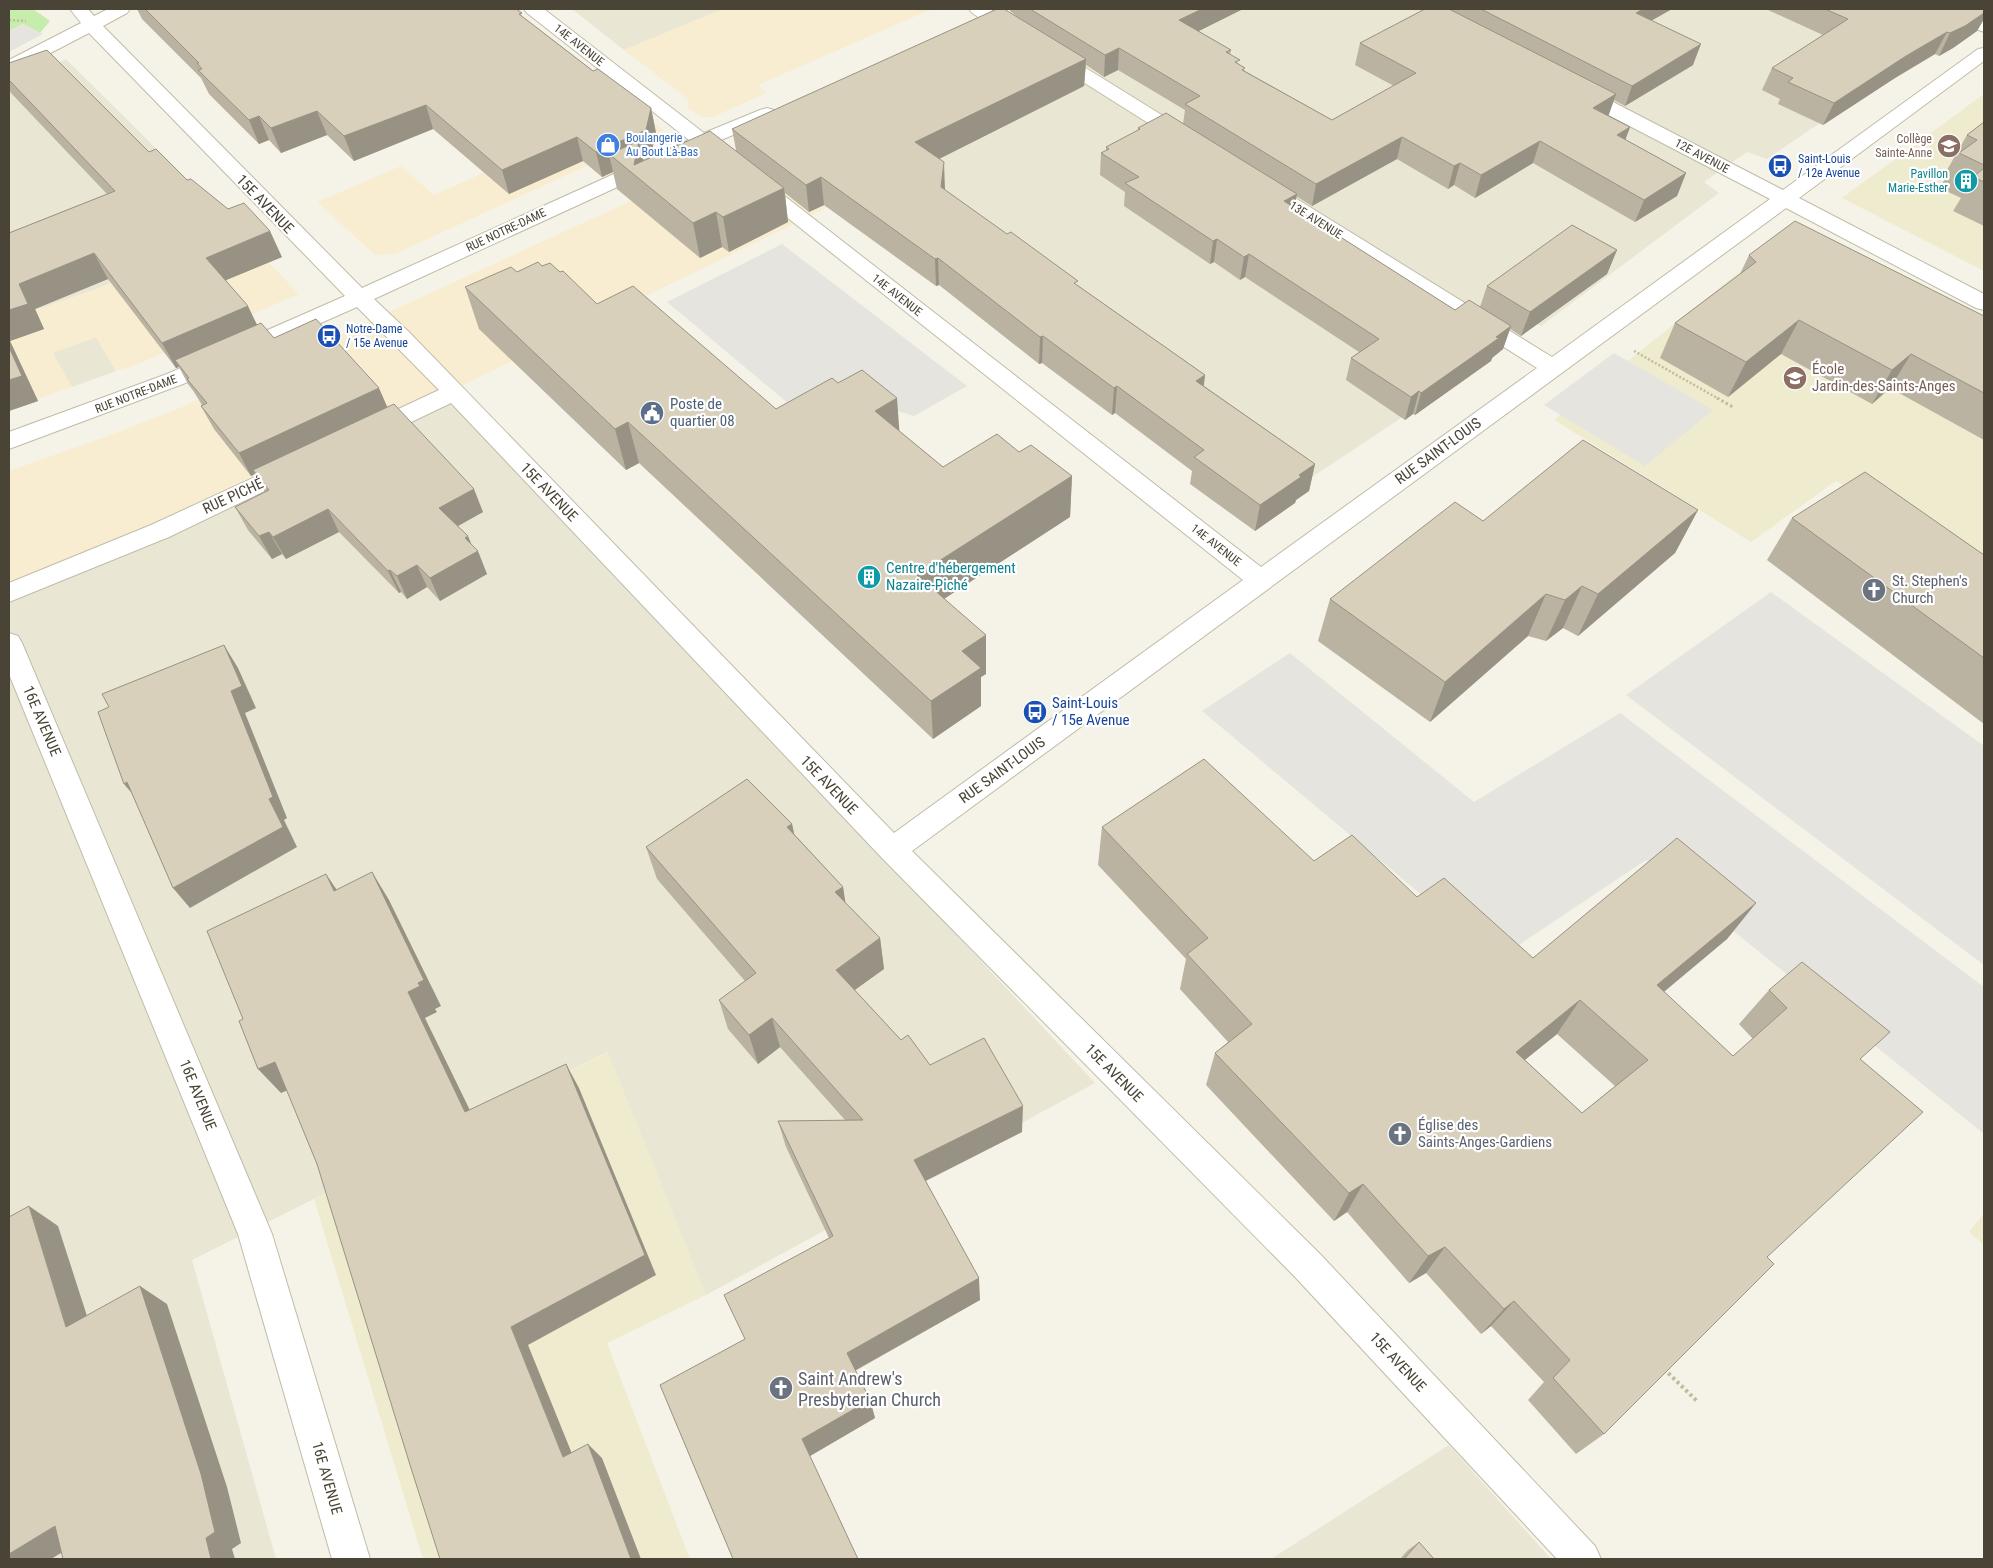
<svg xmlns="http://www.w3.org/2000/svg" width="1993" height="1568" font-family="'Roboto Condensed',sans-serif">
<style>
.residential{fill:#e9e6d4}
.commercial{fill:#f8edd0}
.education{fill:#efebcf}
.green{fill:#c6edac}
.parking{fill:#e6e4df}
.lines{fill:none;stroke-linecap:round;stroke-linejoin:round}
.minor-casing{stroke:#c1bca8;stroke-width:2}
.path-far2{stroke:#c4bb98;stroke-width:2.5;stroke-dasharray:2 2;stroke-linecap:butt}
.path-far1{stroke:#c4bb98;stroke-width:3;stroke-dasharray:2.5 2.5;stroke-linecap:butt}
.path{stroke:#c4bb98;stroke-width:4;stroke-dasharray:3 3;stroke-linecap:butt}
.minor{fill:#fff;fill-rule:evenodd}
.wall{fill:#bab3a1;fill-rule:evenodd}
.shaded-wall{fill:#979283}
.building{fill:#d8d0bb;stroke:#979283;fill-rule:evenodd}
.labels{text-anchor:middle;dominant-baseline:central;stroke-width:4.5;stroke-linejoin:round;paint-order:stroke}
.far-street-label{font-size:12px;fill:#494435;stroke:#fff}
.far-shop-label{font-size:12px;fill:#366cbe;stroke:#fff;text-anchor:start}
.far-education-label{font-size:12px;fill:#785e54;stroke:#fff;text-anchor:end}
.far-transit-label{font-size:12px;fill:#164399;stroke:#fff;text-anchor:start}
.far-culture-label{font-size:12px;fill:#0d838f;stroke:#fff;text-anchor:end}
.street-label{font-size:15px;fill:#494435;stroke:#fff}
.education-label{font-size:15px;fill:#785e54;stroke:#fff;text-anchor:start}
.service-label{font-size:15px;fill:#4e5e75;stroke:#fff;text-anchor:start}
.culture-label{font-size:15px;fill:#0d838f;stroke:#fff;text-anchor:start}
.worship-label{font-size:15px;fill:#5b616d;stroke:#fff;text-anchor:start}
.transit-label{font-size:15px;fill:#164399;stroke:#fff;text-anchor:start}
.near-worship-label{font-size:18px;fill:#5b616d;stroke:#fff;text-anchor:start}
</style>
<rect width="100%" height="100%" fill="#f5f3e7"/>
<path class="residential" d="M 572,9 L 723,9 L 624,50 Z
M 1235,9 L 1960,9 L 1945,38 L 1767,159 L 1747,152 L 1704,182 L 1719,193 L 1541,326 L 1524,317 L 1464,357 L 1478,367 L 1258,513 L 835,204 Z
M 66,59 L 238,230 L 94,290 L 9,319 L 9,89 Z
M 96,337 L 116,371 L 72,387 L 52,353 Z
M 449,392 L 1095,1083 L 706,1295 L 607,1052 L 192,1260 L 276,1559 L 9,1559 L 9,593 Z
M 1449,1445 L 1551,1559 L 1271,1559 Z"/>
<path class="commercial" d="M 723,9 L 932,9 L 758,85 L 766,93 L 713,117 L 701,117 L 687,107 L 689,100 L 624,50 Z
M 1049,9 L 1235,9 L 449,392 L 9,593 L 9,471 L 116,433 L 182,407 Z
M 636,109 L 664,130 L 395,254 L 375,255 L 317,202 L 401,166 L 434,195 L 550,143 Z
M 238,230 L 299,294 L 133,366 L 116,371 L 96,337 L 53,353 L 72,387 L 9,409 L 9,319 L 94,290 Z"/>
<path class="education" d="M 1984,94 L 1984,271 L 1842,198 Z
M 1788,233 L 1984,336 L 1984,568 L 1836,481 L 1751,542 L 1554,420 Z
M 608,1052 L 706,1295 L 607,1343 L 690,1559 L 423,1559 L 314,1199 Z
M 1984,1213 L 1984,1245 L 1969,1232 Z"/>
<path class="green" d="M 9,9 L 33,9 L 50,21 L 40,33 L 23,24 L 9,31 Z"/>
<path class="parking" d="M 23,24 L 43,34 L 9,52 L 9,31 Z
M 782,244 L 967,386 L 914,416 L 822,387 L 790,405 L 667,302 Z
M 1614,353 L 1713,410 L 1645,466 L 1544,405 Z
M 1771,592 L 1984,746 L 1984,965 L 1626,695 Z
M 1290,653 L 1474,802 L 1620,713 L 1984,987 L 1984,1134 L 1646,860 L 1498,959 L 1202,711 Z"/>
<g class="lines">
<g class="minor-casing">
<path id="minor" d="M 70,9 L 88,9 L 94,16 L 108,9 L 130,9 L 127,13 L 103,26 L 362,288 L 689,140 L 527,13 L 524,9 L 544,9 L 704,133 L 760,110 L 767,108 L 774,110 L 777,114 L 774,118 L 716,142 L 725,151 L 722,155 C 712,158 708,155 700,149 L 374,299 L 409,332 L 894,833 L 1243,580 L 750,188 L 747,184 L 750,180 L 757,178 L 764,180 L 1261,567 L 1537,368 L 1257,191 L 1254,187 L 1257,183 L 1264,181 L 1271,183 L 1552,357 L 1770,199 L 1572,96 L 1570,92 L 1572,88 L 1579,86 L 1586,88 L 1783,190 L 1978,49 L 1984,48 L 1984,61 L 1799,198 L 1984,294 L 1984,310 L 1976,308 L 1786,208 L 912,851 L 1320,1254 L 1595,1546 L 1601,1559 L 1557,1559 L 1296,1278 L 882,858 L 451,403 L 380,437 L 372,439 L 364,437 L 360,431 L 364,425 L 439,390 L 357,307 L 183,384 L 9,449 L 9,432 L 167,374 L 345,296 L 89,33 L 16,71 L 9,72 L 9,60 L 81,23 Z
M 969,9 L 990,9 L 1023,30 L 1026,34 L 1023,38 L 1017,39 L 1011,38 L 972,13 Z
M 1932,9 L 1956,9 L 1984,21 L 1984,32 L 1935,13 Z
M 1054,51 L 1060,52 L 1194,135 L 1197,139 L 1194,143 L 1187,145 L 1180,143 L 1048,60 L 1045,56 L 1048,52 Z
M 294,459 L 302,461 L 306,467 L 302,473 L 169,537 L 9,602 L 9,583 L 151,525 Z
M 9,633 L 18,636 L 22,643 L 272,1234 L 370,1559 L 332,1559 L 238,1234 L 9,674 Z"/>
</g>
<path class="path-far2" d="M 9,20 L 26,21
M 1634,351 L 1719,399"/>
<path class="path-far1" d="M 1717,398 L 1733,407"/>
<path class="path" d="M 1664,1369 L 1698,1402"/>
<use href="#minor" class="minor"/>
</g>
<path class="wall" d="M 137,9 L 516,9 L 523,17 L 593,71 L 651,108 L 656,133 L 651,154 L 643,158 L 643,161 L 736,150 L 732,129 L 1020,19 L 1010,11 L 1010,9 L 1243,9 L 1198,31 L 1231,50 L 1230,55 L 1245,71 L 1332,120 L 1394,86 L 1355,65 L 1360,43 L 1451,10 L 1451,9 L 1672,9 L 1651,21 L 1693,65 L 1625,106 L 1614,100 L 1608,116 L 1630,127 L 1625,140 L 1686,173 L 1677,196 L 1635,222 L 1533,163 L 1475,198 L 1454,185 L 1448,189 L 1397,159 L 1312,206 L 1296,196 L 1294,208 L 1455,310 L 1480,307 L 1487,286 L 1617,250 L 1607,274 L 1521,336 L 1510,329 L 1503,349 L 1492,358 L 1491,361 L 1415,415 L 1413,414 L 1405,420 L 1346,380 L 1351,358 L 1359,352 L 1245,277 L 1240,280 L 1214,262 L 1210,264 L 1124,206 L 1125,192 L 1100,175 L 1101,153 L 1106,150 L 1106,147 L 1138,131 L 1138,128 L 1183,124 L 1185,110 L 1118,70 L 1104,77 L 1086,65 L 1084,86 L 939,159 L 945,190 L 1078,286 L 1205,375 L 1204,386 L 1315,464 L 1309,491 L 1296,500 L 1295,503 L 1255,531 L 1190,484 L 1192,471 L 1115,413 L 1112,415 L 1042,363 L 1039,364 L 939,285 L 936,286 L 824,205 L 809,212 L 785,193 L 788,222 L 729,252 L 722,247 L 700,258 L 617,189 L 613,172 L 602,177 L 583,161 L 509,194 L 433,129 L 354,161 L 327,135 L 281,153 L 269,140 L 259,144 L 209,94 L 201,78 L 142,19 Z
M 1766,9 L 1984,9 L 1984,19 L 1977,31 L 1953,48 L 1939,56 L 1935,54 L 1895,78 L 1823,125 L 1778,104 L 1780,99 L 1762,90 L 1772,68 L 1823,35 Z
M 9,63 L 149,152 L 187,180 L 282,257 L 226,280 L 257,325 L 274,338 L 387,407 L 483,512 L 458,526 L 471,545 L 487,574 L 440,601 L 427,587 L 407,599 L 401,592 L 399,593 L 339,532 L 286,559 L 282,554 L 272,559 L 248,530 L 235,507 L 265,492 L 255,474 L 251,476 L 214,429 L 201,406 L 202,405 L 194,392 L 188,384 L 179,367 L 176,368 L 108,279 L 35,309 L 44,329 L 10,341 L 38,401 L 9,411 L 9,233 L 107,194 L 11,93 L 9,89 Z
M 1984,122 L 1984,226 L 1953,211 L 1961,198 L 1940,188 L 1949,171 L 1947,170 L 1967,135 Z
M 1749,255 L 1984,316 L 1984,440 L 1890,388 L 1872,404 L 1781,354 L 1728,397 L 1660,358 L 1675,323 L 1740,274 Z
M 542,266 L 560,272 L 597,304 L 776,409 L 899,431 L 943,467 L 1019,452 L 1072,476 L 1070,517 L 944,599 L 986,674 L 981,677 L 981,706 L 933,739 L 639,463 L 626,470 L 479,329 L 465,287 L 517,272 Z
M 1698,510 L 1675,553 L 1578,636 L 1563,628 L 1546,641 L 1528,636 L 1430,722 L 1318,641 L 1330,599 Z
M 1792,518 L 1984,555 L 1984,724 L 1767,560 Z
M 792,824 L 794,834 L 843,887 L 845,903 L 880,938 L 884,969 L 854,990 L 901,1040 L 930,1065 L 1022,1132 L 926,1181 L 980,1300 L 855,1371 L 870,1400 L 875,1418 L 810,1456 L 745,1339 L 829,1238 L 786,1147 L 778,1121 L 845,1120 L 780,1047 L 758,1064 L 728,1029 L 719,1000 L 745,981 L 657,879 L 646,847 Z
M 1102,827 L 1314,861 L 1417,897 L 1533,958 L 1756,903 L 1727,939 L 1664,992 L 1733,1056 L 1753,1039 L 1739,1024 L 1769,990 L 1860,1059 L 1767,1257 L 1604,1434 L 1576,1454 L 1528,1400 L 1544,1382 L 1491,1326 L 1481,1334 L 1426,1273 L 1409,1283 L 1347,1212 L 1334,1221 L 1206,1085 L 1215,1053 L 1228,1042 L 1180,989 L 1186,959 L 1098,865 ZM 1557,1034 L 1615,1086 L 1582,1113 L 1525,1060 Z
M 1419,1542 L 1434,1559 L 1400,1559 L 1408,1550 Z"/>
<path class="shaded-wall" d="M 1202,9 L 1243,9 L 1177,42 L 1179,20 Z
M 1643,9 L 1672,9 L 1629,33 L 1636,13 Z
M 1984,13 L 1984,19 L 1977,31 L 1953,48 L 1939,56 L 1950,33 Z
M 1947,32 L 1935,54 L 1895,78 L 1823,125 L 1834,103 L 1906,56 Z
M 1701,44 L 1693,65 L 1625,106 L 1632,86 Z
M 1119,48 L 1118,70 L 1104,77 L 1105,55 Z
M 1086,59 L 1084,86 L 917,170 L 915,142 Z
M 1616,94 L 1608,117 L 1593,108 Z
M 426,105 L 433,129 L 354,161 L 344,136 Z
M 651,108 L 656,133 L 651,154 L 643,158 L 646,175 L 609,154 L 613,172 L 602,177 L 596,152 Z
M 317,111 L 327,135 L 281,153 L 271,128 Z
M 259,116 L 269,140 L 259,144 L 249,120 Z
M 1630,127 L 1622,149 L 1617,135 Z
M 577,137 L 583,161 L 509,194 L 502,170 Z
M 1402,137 L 1397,159 L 1312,206 L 1316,184 Z
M 1540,141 L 1533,163 L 1475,198 L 1481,175 Z
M 944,162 L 945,190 L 941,187 Z
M 1460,163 L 1454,185 L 1448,189 L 1454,166 Z
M 1686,173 L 1677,196 L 1635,222 L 1644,200 Z
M 821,177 L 824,205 L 809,212 L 806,185 Z
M 784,188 L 788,222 L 729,252 L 723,217 Z
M 1297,194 L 1293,217 L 1284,201 Z
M 716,212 L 722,247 L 700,258 L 693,223 Z
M 270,231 L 282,257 L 219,283 L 206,258 Z
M 1217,239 L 1214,262 L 1210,264 L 1213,241 Z
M 1617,250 L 1607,274 L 1521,336 L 1530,312 Z
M 94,253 L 108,279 L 35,309 L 44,329 L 10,341 L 38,401 L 9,411 L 9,310 L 19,284 Z
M 1249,254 L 1245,277 L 1240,280 L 1244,257 Z
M 938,258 L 939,285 L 936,286 L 935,259 Z
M 248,306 L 260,331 L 175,360 L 179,367 L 176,368 L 162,343 Z
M 1799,320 L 1781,354 L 1728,397 L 1746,362 Z
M 1511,326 L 1503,349 L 1492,358 L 1491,361 L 1415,415 L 1421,393 Z
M 1043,336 L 1042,363 L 1039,364 L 1040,337 Z
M 1911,354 L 1890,388 L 1872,404 L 1892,370 Z
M 1205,375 L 1201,402 L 1196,381 Z
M 1117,386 L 1115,413 L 1112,415 L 1114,388 Z
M 379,388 L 389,411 L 253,470 L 255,474 L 251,476 L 239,453 Z
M 1419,391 L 1413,414 L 1405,420 L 1411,397 Z
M 897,398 L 900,439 L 875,411 Z
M 628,422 L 639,463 L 626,470 L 615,429 Z
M 1315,464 L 1309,491 L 1296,500 L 1295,503 L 1255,531 L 1260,505 L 1299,475 Z
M 1072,476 L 1070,517 L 919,615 L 917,575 Z
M 474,489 L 483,512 L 449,531 L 439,508 Z
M 328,509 L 339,532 L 286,559 L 273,537 Z
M 1698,510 L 1675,553 L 1578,636 L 1598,594 Z
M 269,532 L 282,554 L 272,559 L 259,536 Z
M 468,536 L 475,553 L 478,551 L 487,574 L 440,601 L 430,578 L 465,538 Z
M 417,565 L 427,587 L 407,599 L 397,576 Z
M 390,570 L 401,592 L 399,593 L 388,571 Z
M 1582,586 L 1563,628 L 1546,641 L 1565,600 Z
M 1546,594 L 1528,636 L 1430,722 L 1445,682 Z
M 986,635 L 986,674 L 981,677 L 981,706 L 933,739 L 931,701 L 962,651 Z
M 224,645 L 238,668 L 256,708 L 245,713 L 287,818 L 284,820 L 297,847 L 190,908 L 173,888 L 269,799 L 231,691 Z
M 127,782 L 141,804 L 124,784 Z
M 792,824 L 799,857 L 787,827 Z
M 372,872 L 389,900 L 441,1006 L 435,1009 L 437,1012 L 425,1018 L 482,1135 L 465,1112 L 408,992 Z
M 326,874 L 345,902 L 334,891 Z
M 843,887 L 848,919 L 835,892 Z
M 1756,903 L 1727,939 L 1631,1019 L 1657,985 Z
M 880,938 L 884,969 L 841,1000 L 836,970 Z
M 1580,1000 L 1557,1034 L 1495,1084 L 1516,1052 Z
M 772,1018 L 780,1047 L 758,1064 L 749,1035 Z
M 275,1062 L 297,1086 L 281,1093 L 258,1069 Z
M 566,1064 L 579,1088 L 656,1275 L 528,1345 L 579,1471 L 563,1457 L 511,1327 Z
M 1023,1106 L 1022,1132 L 917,1185 L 914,1160 Z
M 1363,1184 L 1347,1212 L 1334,1221 L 1349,1193 Z
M 29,1206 L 58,1226 L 96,1344 L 66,1327 Z
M 1445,1247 L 1426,1273 L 1409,1283 L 1428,1256 Z
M 979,1278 L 980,1300 L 852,1372 L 847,1353 Z
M 140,1286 L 167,1304 L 227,1487 L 241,1543 L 232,1549 L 235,1559 L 211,1559 Z
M 1514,1301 L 1491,1326 L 1481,1334 L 1504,1309 Z
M 870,1400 L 875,1418 L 810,1456 L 802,1439 Z
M 588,1444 L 602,1458 L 641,1559 L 631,1559 Z
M 55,1526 L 86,1538 L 51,1559 L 9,1559 L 9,1554 Z"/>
<path class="building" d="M 145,9 L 516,9 L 522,13 L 519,14 L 593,71 L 598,69 L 651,108 L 646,130 L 596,152 L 577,137 L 502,170 L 426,105 L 344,136 L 317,111 L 271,128 L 259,116 L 249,120 L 198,70 L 202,69 L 197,63 L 199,63 Z
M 997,9 L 1004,9 L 1086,59 L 915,142 L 944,162 L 941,187 L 1007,234 L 1011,232 L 1078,281 L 1074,283 L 1205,375 L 1196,381 L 1315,464 L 1299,475 L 1301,477 L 1260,505 L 1194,457 L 1204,450 L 1117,386 L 1114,388 L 1043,336 L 1040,337 L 938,258 L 935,259 L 821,177 L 806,185 L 732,129 Z
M 1030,9 L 1202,9 L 1179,20 L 1231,50 L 1226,52 L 1240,60 L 1235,62 L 1245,68 L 1242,70 L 1332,120 L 1416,73 L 1360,43 L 1425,9 L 1449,9 L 1616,94 L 1593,108 L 1630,127 L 1617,135 L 1686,173 L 1644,200 L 1540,141 L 1481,175 L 1460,163 L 1454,166 L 1402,137 L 1316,184 L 1185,104 L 1200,96 L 1119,48 L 1105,55 Z
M 1481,9 L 1643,9 L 1636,13 L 1701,44 L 1632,86 Z
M 1825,9 L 1984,9 L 1984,13 L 1965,26 L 1950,33 L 1947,32 L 1906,56 L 1834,103 L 1788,82 L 1793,78 L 1772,68 L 1848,19 Z
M 47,50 L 149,152 L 156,149 L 187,180 L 191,179 L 228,209 L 244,203 L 270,231 L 206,258 L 248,306 L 162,343 L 94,253 L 19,284 L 28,304 L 9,310 L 9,233 L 115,191 L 9,80 L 9,63 Z
M 1166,113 L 1297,194 L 1284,201 L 1455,310 L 1469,300 L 1511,326 L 1496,337 L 1499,338 L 1421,393 L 1419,391 L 1411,397 L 1351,358 L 1379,339 L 1249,254 L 1244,257 L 1217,239 L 1213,241 L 1125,183 L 1139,177 L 1101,153 L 1109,149 L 1106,147 L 1140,129 L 1138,128 Z
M 1984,122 L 1984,165 L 1959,153 L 1977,140 L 1967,135 Z
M 710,131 L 784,188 L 723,217 L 716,212 L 693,223 L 609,154 L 639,141 L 634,165 Z
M 1984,168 L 1984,182 L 1973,177 Z
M 1795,221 L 1984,316 L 1984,393 L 1911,354 L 1892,370 L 1799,320 L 1746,362 L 1675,323 L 1756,262 L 1749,255 Z
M 1572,225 L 1617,250 L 1530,312 L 1487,286 Z
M 538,262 L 542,266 L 550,263 L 560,272 L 563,271 L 597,304 L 633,286 L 776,409 L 832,378 L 838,383 L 862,370 L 897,398 L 875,411 L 943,467 L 997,434 L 1019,452 L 1031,445 L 1072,476 L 917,575 L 986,635 L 962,651 L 981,668 L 931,701 L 628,422 L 615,429 L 465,287 L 511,267 L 517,272 Z
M 316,319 L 379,388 L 239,453 L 201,406 L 207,403 L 187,379 L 189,378 L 175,360 L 261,323 L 274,338 Z
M 9,347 L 22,376 L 9,380 Z
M 394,404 L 474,489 L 439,508 L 468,536 L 465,538 L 478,551 L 430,578 L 417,565 L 397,576 L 390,570 L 388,571 L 328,509 L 273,537 L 269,532 L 259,536 L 235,507 L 269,490 L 253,470 Z
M 1583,440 L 1698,510 L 1598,594 L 1582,586 L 1565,600 L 1546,594 L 1445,682 L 1330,599 L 1455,502 L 1483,521 Z
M 1865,472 L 1984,555 L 1984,658 L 1792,518 Z
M 224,645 L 242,686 L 231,691 L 273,797 L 269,799 L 283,827 L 173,888 L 127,782 L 124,784 L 98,712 L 109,707 L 102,694 Z
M 1204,759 L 1314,861 L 1352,835 L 1417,897 L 1444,878 L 1533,958 L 1677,838 L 1756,903 L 1657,985 L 1733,1056 L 1787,1008 L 1769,990 L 1802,962 L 1890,1032 L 1860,1059 L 1923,1112 L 1767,1257 L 1774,1264 L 1604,1434 L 1553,1378 L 1570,1360 L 1514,1301 L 1504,1309 L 1445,1247 L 1428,1256 L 1363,1184 L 1349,1193 L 1215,1053 L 1252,1024 L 1187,954 L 1208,938 L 1102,827 ZM 1580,1000 L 1648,1060 L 1582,1113 L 1516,1052 Z
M 747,779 L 792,824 L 787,827 L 843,887 L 835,892 L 880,938 L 836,970 L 901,1040 L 908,1035 L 930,1065 L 984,1038 L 1023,1106 L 914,1160 L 979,1278 L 847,1353 L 870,1400 L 802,1439 L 858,1559 L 733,1559 L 660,1385 L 745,1339 L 724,1295 L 833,1236 L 778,1121 L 863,1120 L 772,1018 L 749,1035 L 719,1000 L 756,973 L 646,847 Z
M 372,872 L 424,980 L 418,983 L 420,986 L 408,992 L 465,1112 L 566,1064 L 645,1255 L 511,1327 L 563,1457 L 588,1444 L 631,1559 L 440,1559 L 411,1468 L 317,1164 L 275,1062 L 258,1069 L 239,1021 L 243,1019 L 207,931 L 326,874 L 334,891 Z
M 29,1206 L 66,1327 L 140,1286 L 201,1474 L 215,1532 L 206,1538 L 211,1559 L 63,1559 L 55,1526 L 9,1554 L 9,1217 Z
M 1419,1542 L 1434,1559 L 1404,1559 Z"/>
<defs>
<g id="shop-disc" transform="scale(1.25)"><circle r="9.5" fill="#3f7fe0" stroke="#fff"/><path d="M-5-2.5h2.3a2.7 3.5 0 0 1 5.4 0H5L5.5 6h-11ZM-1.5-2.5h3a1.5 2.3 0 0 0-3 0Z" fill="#fff"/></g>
<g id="school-disc" transform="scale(1.25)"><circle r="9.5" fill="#8d6e63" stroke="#fff"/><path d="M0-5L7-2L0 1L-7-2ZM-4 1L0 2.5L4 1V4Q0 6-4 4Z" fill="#fff"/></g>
<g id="bus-disc" transform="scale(1.25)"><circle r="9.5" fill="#1a4fb4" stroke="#fff"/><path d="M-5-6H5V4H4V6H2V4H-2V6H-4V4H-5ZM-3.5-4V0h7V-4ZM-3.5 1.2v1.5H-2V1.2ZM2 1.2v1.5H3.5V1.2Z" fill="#fff"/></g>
<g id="building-disc" transform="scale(1.25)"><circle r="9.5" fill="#0f9aa8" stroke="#fff"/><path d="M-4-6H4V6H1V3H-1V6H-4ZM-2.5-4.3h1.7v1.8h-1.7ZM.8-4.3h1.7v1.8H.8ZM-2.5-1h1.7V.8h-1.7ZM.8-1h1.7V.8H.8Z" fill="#fff"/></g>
<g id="civic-disc" transform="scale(1.25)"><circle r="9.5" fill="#5c6f8a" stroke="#fff"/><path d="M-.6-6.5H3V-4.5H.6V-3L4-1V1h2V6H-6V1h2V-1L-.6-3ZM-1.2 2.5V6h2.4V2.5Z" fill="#fff"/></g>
<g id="church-disc" transform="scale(1.25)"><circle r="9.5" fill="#6b7280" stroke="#fff"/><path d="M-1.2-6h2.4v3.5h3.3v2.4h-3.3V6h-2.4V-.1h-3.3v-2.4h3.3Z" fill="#fff"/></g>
</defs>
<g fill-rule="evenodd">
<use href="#shop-disc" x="608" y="145"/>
<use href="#school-disc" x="1949" y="146"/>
<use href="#bus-disc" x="1780" y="166"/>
<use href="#building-disc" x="1966" y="181"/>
<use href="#bus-disc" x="329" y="336"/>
<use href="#school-disc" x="1795" y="378"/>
<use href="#civic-disc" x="652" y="413"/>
<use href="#building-disc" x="869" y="577"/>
<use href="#church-disc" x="1874" y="590"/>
<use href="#bus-disc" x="1035" y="712"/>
<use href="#church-disc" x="1400" y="1134"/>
<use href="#church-disc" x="781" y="1388"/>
</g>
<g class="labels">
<g class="far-street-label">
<text transform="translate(579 45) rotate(38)">14E AVENUE</text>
<text transform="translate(1702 156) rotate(28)">12E AVENUE</text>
<text transform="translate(1316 220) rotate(32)">13E AVENUE</text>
<text transform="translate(506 230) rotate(-25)">RUE NOTRE-DAME</text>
<text transform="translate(897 295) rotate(38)">14E AVENUE</text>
<text transform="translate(136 394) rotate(-21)">RUE NOTRE-DAME</text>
<text transform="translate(1216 545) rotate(38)">14E AVENUE</text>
</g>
<g class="far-shop-label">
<text x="626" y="138">Boulangerie<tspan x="626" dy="14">Au Bout Là-Bas</tspan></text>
</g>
<g class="far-education-label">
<text x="1932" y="139">Collège<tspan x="1932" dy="14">Sainte-Anne</tspan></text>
</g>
<g class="far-transit-label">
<text x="1798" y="159">Saint-Louis<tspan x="1798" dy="14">/ 12e Avenue</tspan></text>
<text x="346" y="329">Notre-Dame<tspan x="346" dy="14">/ 15e Avenue</tspan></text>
</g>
<g class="far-culture-label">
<text x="1948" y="174">Pavillon<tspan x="1948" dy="14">Marie-Esther</tspan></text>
</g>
<g class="street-label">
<text transform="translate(265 204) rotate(46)">15E AVENUE</text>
<text transform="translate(1438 451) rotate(-36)">RUE SAINT-LOUIS</text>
<text transform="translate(549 492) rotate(46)">15E AVENUE</text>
<text transform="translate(233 496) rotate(-25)">RUE PICHÉ</text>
<text transform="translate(42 721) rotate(67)">16E AVENUE</text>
<text transform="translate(1002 770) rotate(-36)">RUE SAINT-LOUIS</text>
<text transform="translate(829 785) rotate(46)">15E AVENUE</text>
<text transform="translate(1114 1073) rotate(45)">15E AVENUE</text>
<text transform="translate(198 1095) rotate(68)">16E AVENUE</text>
<text transform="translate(1398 1362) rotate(47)">15E AVENUE</text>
<text transform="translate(327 1478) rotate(74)">16E AVENUE</text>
</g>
<g class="education-label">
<text x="1812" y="369">École<tspan x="1812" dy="17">Jardin-des-Saints-Anges</tspan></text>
</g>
<g class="service-label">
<text x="670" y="404">Poste de<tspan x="670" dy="17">quartier 08</tspan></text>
</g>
<g class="culture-label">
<text x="886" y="568">Centre d'hébergement<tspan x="886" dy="17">Nazaire-Piché</tspan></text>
</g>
<g class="worship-label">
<text x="1892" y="581">St. Stephen's<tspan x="1892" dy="17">Church</tspan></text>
<text x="1418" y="1125">Église des<tspan x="1418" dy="17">Saints-Anges-Gardiens</tspan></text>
</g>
<g class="transit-label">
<text x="1052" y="703">Saint-Louis<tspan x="1052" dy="17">/ 15e Avenue</tspan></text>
</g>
<g class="near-worship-label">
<text x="798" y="1378">Saint Andrew's<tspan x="798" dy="21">Presbyterian Church</tspan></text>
</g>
</g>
<rect width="1993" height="1568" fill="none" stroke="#494435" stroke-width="20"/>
</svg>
